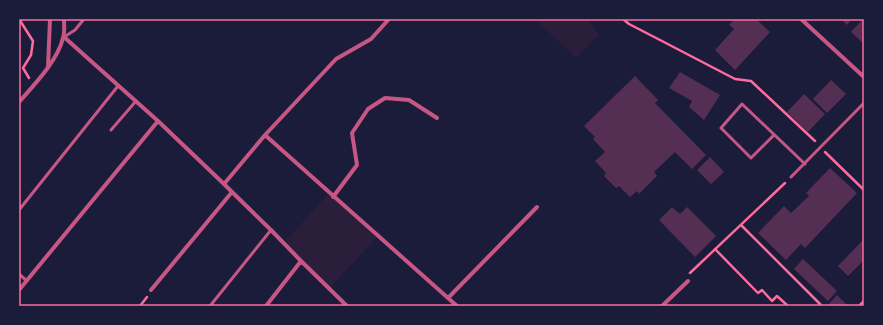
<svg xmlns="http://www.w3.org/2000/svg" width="883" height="325" font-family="'Titillium Web',sans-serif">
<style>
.green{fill:#2a1e3b}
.building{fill:#542f53}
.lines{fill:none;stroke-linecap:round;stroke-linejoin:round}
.path{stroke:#ff6b9d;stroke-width:2.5}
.service{stroke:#c65784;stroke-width:3}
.minor{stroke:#c65784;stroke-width:4}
.neatline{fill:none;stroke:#ff6b9d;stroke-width:1.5}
</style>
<rect width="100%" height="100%" fill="#1b1b3a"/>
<path class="green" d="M 535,19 L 588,19 L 599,35 L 576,58 Z
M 329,193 L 378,236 L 329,289 L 284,243 Z"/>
<path class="building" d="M 734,19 L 756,19 L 770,32 L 735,70 L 715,50 L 734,29 L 729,25 Z
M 841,19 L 852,19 L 847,25 Z
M 863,19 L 864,19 L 864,44 L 851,32 Z
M 680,72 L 720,95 L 704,120 L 689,107 L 692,101 L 669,88 Z
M 635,76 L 658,100 L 655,103 L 706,155 L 692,169 L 675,152 L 654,172 L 657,176 L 639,194 L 637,191 L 630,197 L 619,186 L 616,188 L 604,176 L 606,173 L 595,161 L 605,152 L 593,139 L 595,137 L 584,126 Z
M 831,80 L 846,94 L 827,113 L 813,99 Z
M 804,94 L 825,114 L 808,132 L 787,112 Z
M 710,157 L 724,172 L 711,184 L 697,170 Z
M 830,168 L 857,193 L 805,248 L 801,244 L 786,260 L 758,233 L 784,206 L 791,213 L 809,196 L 806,193 Z
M 672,207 L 680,214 L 687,207 L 716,236 L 695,257 L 659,220 Z
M 864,239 L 864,260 L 848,276 L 838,266 Z
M 803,259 L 837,291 L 828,301 L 794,269 Z
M 837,295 L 848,306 L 829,306 L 828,305 Z"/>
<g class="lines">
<path class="path" d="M 19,19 L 33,41 L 31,55 L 23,68 L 29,78
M 623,19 L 629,24 L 660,40 L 735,79 L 751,81 L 815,141
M 825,152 L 864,190
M 741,225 L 822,306
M 715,249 L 758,293 L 762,290 L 772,301 L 777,296 L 788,306
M 690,273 L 785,183
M 140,306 L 147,297
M 859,306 L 864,301"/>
<path class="service" d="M 64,37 L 75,30 L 84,19
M 111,130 L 136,101
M 774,135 L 751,158 L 721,128 L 742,104 L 805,164
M 791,177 L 864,103
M 19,210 L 118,86
M 19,274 L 27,281
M 210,306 L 271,230"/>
<path class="minor" d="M 801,19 L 864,77
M 64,37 L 158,121 L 224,184 L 232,192 L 271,230 L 301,261 L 347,306
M 48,67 L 50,19
M 19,102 C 34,85 58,60 63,38 C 65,32 64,25 64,19
M 265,135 L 457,306
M 224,184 L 265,135 L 336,59 L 371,39 L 389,19
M 333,197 L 357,165 L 352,133 L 368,109 L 385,98 L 409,100 L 437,118
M 19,290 L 158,121
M 151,290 L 232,192
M 448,298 L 537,207
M 266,306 L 301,261
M 662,306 L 688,281"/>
</g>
<rect width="883" height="325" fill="none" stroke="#1b1b3a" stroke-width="40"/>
<rect x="20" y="20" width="843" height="285" class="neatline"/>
</svg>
